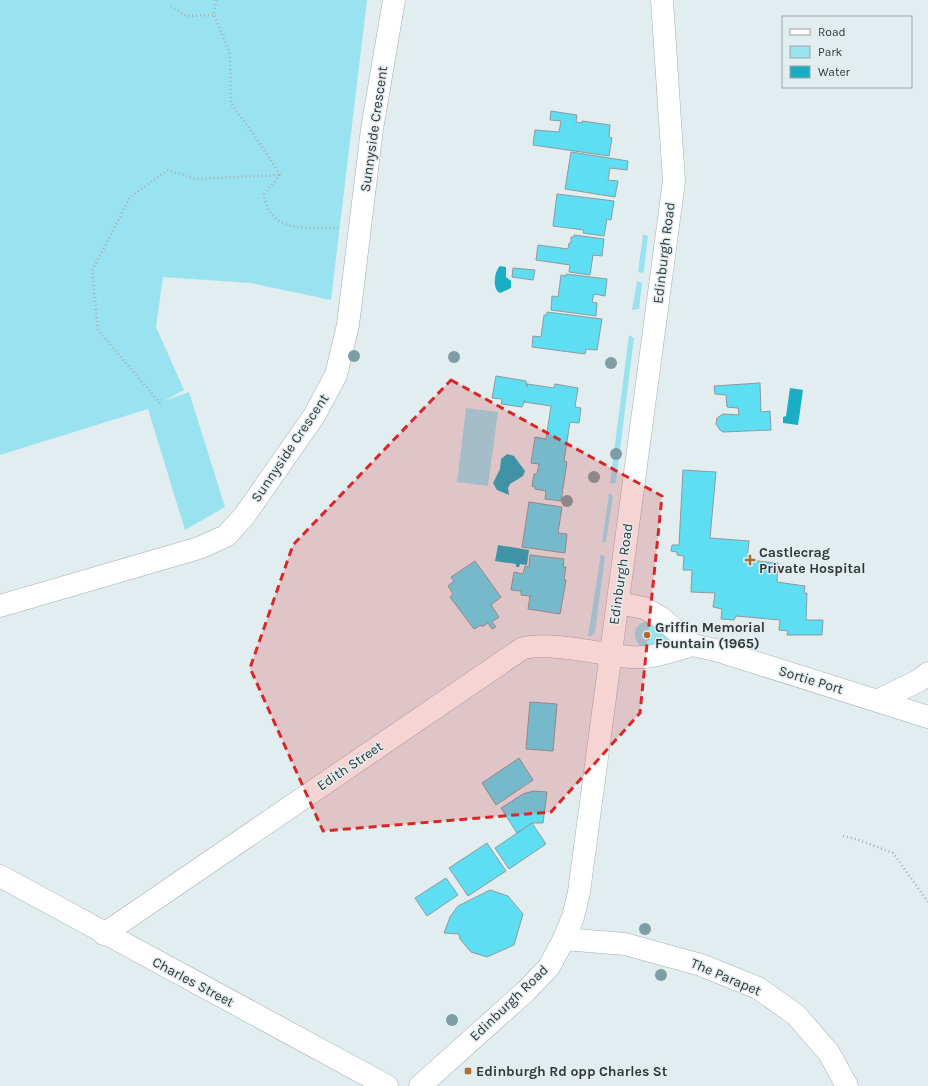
<svg xmlns="http://www.w3.org/2000/svg" width="928" height="1086" font-family="Karla,sans-serif">
<style>
.green{fill:#99e3f0}
.water{fill:#19aec3}
.building{fill:#5edef3;stroke:#8f9a9c}
.lines{fill:none;stroke-linecap:round;stroke-linejoin:round}
.minor-casing{stroke:#a4afb1;stroke-width:23}
.path{stroke:#a7b0b1;stroke-width:2.5;stroke-dasharray:1 3;stroke-linecap:butt}
.minor{stroke:#fff;stroke-width:22}
.tree{fill:#7c9ea4}
.marked{fill:#d62828;fill-opacity:0.2;stroke:#d62828;stroke-width:3;stroke-dasharray:8 5;stroke-linejoin:round}
.poi-dot{fill:#ac6d34;stroke:#e2edef;stroke-width:1.5}
.labels{text-anchor:middle;dominant-baseline:central;stroke-width:3;stroke-linejoin:round;paint-order:stroke}
.street-label{font-size:14px;fill:#323637;stroke:#e2edef}
.poi-label{font-size:14px;font-weight:bold;fill:#323637;stroke:#e2edef;text-anchor:start}
</style>
<rect width="100%" height="100%" fill="#e2edef"/>
<path class="green" d="M 0,0 L 367,0 L 331,300 L 251,283 L 163,277 L 156,327 L 184,390 L 164,401 L 189,392 L 225,507 L 185,530 L 148,409 L 0,455 Z
M 643,234 L 648,236 L 644,271 L 642,273 L 638,272 Z
M 637,281 L 642,283 L 639,309 L 632,310 Z
M 629,335 L 634,338 L 616,482 L 614,484 L 610,483 Z
M 466,408 L 498,412 L 488,486 L 457,482 Z
M 609,493 L 613,496 L 606,541 L 602,543 Z
M 601,554 L 605,557 L 595,632 L 591,636 L 588,636 Z
M 648,621 L 676,642 L 641,647 C 630,637 634,623 648,621 Z"/>
<path class="water" d="M 500,266 L 506,267 L 506,277 L 511,281 L 511,288 L 500,293 C 492,289 494,272 500,266 Z
M 790,388 L 803,390 L 798,425 L 783,423 L 783,417 L 786,416 Z
M 507,454 L 514,456 L 525,471 L 523,476 L 510,484 L 508,488 L 509,495 L 497,490 L 493,483 L 500,469 L 501,459 Z
M 498,545 L 529,550 L 527,565 L 520,564 L 519,567 L 516,567 L 516,564 L 495,561 Z"/>
<path class="building" d="M 551,111 L 577,115 L 576,122 L 582,123 L 582,121 L 610,125 L 609,137 L 612,138 L 609,156 L 533,145 L 535,130 L 559,132 L 561,121 L 550,120 Z
M 571,152 L 628,161 L 627,170 L 610,168 L 608,180 L 618,181 L 615,197 L 565,189 Z
M 557,194 L 614,201 L 611,220 L 607,219 L 604,236 L 583,233 L 584,230 L 553,226 Z
M 574,235 L 604,239 L 602,256 L 593,255 L 590,275 L 569,272 L 570,265 L 536,260 L 538,245 L 568,249 L 569,243 L 571,243 L 571,237 L 574,237 Z
M 513,268 L 535,270 L 533,280 L 512,277 Z
M 566,274 L 607,279 L 605,296 L 594,294 L 592,302 L 597,303 L 596,316 L 551,310 L 552,296 L 558,297 L 561,275 L 566,276 Z
M 547,312 L 602,319 L 597,350 L 586,349 L 585,354 L 532,347 L 533,336 L 541,337 L 544,315 L 547,315 Z
M 496,376 L 526,381 L 527,387 L 527,384 L 554,388 L 555,384 L 578,388 L 575,407 L 581,408 L 579,423 L 570,422 L 564,461 L 567,462 L 561,501 L 545,499 L 546,491 L 535,489 L 535,487 L 532,486 L 534,474 L 537,474 L 539,464 L 531,463 L 535,437 L 546,439 L 551,406 L 524,402 L 525,400 L 522,407 L 501,404 L 502,399 L 492,398 Z
M 760,383 L 761,412 L 770,411 L 771,430 L 723,432 L 720,430 L 716,424 L 717,418 L 723,414 L 739,415 L 738,408 L 727,407 L 726,395 L 715,394 L 714,386 Z
M 683,470 L 716,472 L 710,538 L 749,541 L 747,560 L 778,563 L 777,582 L 805,586 L 804,593 L 807,593 L 806,620 L 823,620 L 822,635 L 787,635 L 788,631 L 779,630 L 780,620 L 736,616 L 734,620 L 721,619 L 722,609 L 713,607 L 715,593 L 691,592 L 692,570 L 683,570 L 684,556 L 677,555 L 677,552 L 671,551 L 672,545 L 679,545 Z
M 529,502 L 562,507 L 558,533 L 567,534 L 565,553 L 522,547 Z
M 530,555 L 564,559 L 563,567 L 566,567 L 564,579 L 566,580 L 560,614 L 528,609 L 530,596 L 521,595 L 521,591 L 511,590 L 514,572 L 523,574 L 525,566 L 529,567 Z
M 475,561 L 501,597 L 491,605 L 499,617 L 492,622 L 496,627 L 492,629 L 488,623 L 482,627 L 481,625 L 474,629 L 450,597 L 453,594 L 448,586 L 454,581 L 451,577 Z
M 530,702 L 557,704 L 553,751 L 526,749 Z
M 519,758 L 533,780 L 496,805 L 482,783 Z
M 533,791 L 547,792 L 543,823 L 532,823 L 517,833 L 501,808 L 523,794 Z
M 532,823 L 546,844 L 509,869 L 495,848 Z
M 487,843 L 506,871 L 468,896 L 449,868 Z
M 446,878 L 458,895 L 427,916 L 415,898 Z
M 490,890 L 508,896 L 523,914 L 514,945 L 487,957 L 471,952 L 460,939 L 459,934 L 444,933 L 450,917 L 458,906 Z"/>
<g class="lines">
<g class="minor-casing">
<path id="minor" d="M 618,603 L 644,608 L 660,617 L 693,645 L 719,651 L 928,717
M 0,606 L 199,548 L 226,536 L 245,515 L 314,416 L 336,375 L 348,325 L 372,129 L 394,0
M 879,700 L 920,680 L 928,673
M 0,876 L 387,1086
M 104,934 L 523,648 C 559,642 594,654 630,657 C 652,659 672,651 693,645
M 564,939 L 625,944 L 701,965 L 758,988 L 796,1015 L 829,1053 L 847,1086
M 420,1086 L 526,991 L 549,967 L 564,939 L 573,917 L 579,892 L 674,181 L 662,0"/>
</g>
<path class="path" d="M 216,0 L 214,15 L 230,54 L 231,103 L 265,151 L 280,175
M 171,6 L 186,16 L 214,15
M 280,175 L 264,194 C 268,234 310,228 340,228
M 160,403 L 98,330 L 92,271 L 130,197 L 168,170 L 195,179 L 280,175
M 843,836 L 856,839 L 893,853 L 928,902"/>
<use href="#minor" class="minor"/>
</g>
<g class="tree">
<circle cx="354" cy="356" r="6"/>
<circle cx="454" cy="357" r="6"/>
<circle cx="611" cy="363" r="6"/>
<circle cx="616" cy="454" r="6"/>
<circle cx="594" cy="477" r="6"/>
<circle cx="567" cy="501" r="6"/>
<circle cx="645" cy="929" r="6"/>
<circle cx="661" cy="975" r="6"/>
<circle cx="452" cy="1020" r="6"/>
</g>
<path class="marked" d="M 451,380 L 662,496 L 640,713 L 551,812 L 323,831 L 250,668 L 293,545 Z"/>
<g class="poi-dot">
<path d="M748 554h4v4h4v4h-4v4h-4v-4h-4v-4h4z"/>
<circle cx="647" cy="635" r="4"/>
<rect x="464" y="1067" width="8" height="8" rx="2"/>
</g>
<g class="labels">
<g class="street-label">
<text transform="translate(374 129) rotate(-82)">Sunnyside Crescent</text>
<text transform="translate(664 253) rotate(-83)">Edinburgh Road</text>
<text transform="translate(290 448) rotate(-56)">Sunnyside Crescent</text>
<text transform="translate(621 574) rotate(-82)">Edinburgh Road</text>
<text transform="translate(811 680) rotate(17)">Sortie Port</text>
<text transform="translate(350 766) rotate(-34)">Edith Street</text>
<text transform="translate(726 977) rotate(23)">The Parapet</text>
<text transform="translate(193 982) rotate(28)">Charles Street</text>
<text transform="translate(509 1003) rotate(-44)">Edinburgh Road</text>
</g>
<g class="poi-label">
<text x="759" y="552">Castlecrag<tspan x="759" dy="16">Private Hospital</tspan></text>
<text x="655" y="627">Griffin Memorial<tspan x="655" dy="16">Fountain (1965)</tspan></text>
<text x="476" y="1071">Edinburgh Rd opp Charles St</text>
</g>
</g>
<rect x="782" y="16" width="130" height="72" fill="#e2edef" stroke="#9ca4a5"/>
<rect x="790" y="29" width="20" height="6" fill="#ffffff" stroke="#9ca4a5"/>
<text x="818" y="36" font-size="12" fill="#323637">Road</text>
<rect x="790" y="46" width="20" height="12" fill="#99e3f0" stroke="#9ca4a5"/>
<text x="818" y="56" font-size="12" fill="#323637">Park</text>
<rect x="790" y="66" width="20" height="12" fill="#19aec3" stroke="#9ca4a5"/>
<text x="818" y="76" font-size="12" fill="#323637">Water</text>
</svg>
